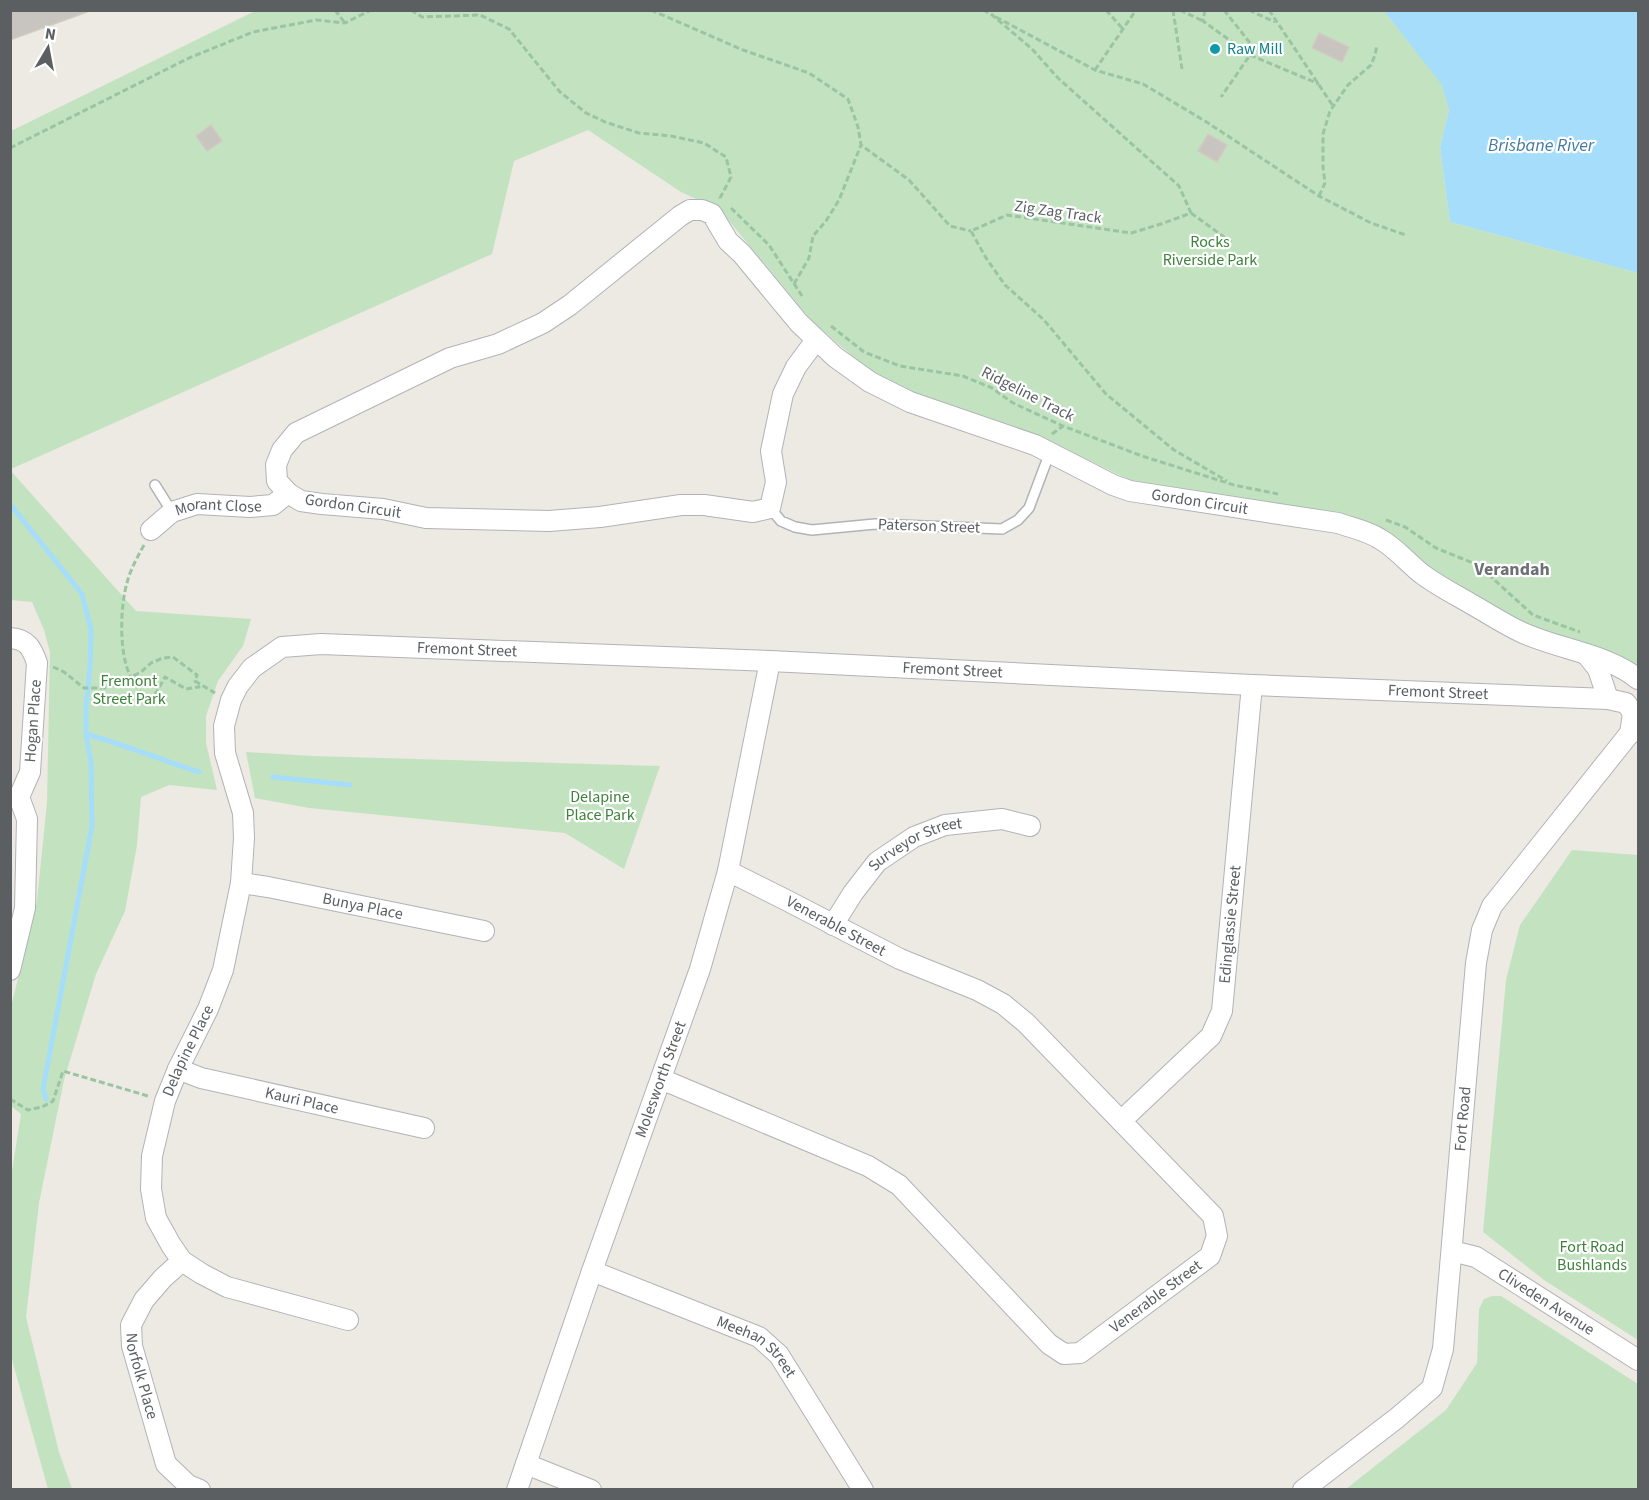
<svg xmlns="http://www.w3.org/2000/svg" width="1649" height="1500" font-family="'Source Sans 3',sans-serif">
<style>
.green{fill:#c3e3c0}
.water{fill:#a5ddfa}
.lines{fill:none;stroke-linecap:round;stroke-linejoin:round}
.stream{stroke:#a5ddfa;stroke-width:5}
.building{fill:#c8c4bf;stroke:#d1cbc1;stroke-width:1.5}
.lane-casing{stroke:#b0b4b7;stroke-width:12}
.street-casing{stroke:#b0b4b7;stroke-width:22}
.path{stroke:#9ac4a2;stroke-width:3;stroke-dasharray:6 3;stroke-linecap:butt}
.lane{stroke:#fff;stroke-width:9}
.street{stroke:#fff;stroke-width:20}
.culture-dot{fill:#0f9aa8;stroke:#fff;stroke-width:2}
.labels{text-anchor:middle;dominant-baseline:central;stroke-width:4.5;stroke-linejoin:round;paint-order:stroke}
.culture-label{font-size:16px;fill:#0d838f;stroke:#fff;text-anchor:start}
.street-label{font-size:16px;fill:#5b5f62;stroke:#fff}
.park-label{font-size:16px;fill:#3d833a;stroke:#fff}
.water-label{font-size:18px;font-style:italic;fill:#417aa2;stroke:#fff}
.neighbourhood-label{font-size:18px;font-weight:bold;fill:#6c7174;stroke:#fff}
</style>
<rect width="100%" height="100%" fill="#ede9e3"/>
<path class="green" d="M 255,11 L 1384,11 L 1442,84 L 1449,110 L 1440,147 L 1450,222 L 1638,273 L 1638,669 L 1634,664 L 1589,646 L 1527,625 L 1339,517 L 1132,481 L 1055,444 L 1016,429 L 915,395 L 867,369 L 810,319 L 720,210 L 681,192 L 588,130 L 514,161 L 492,254 L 11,469 L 11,131 Z
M 10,470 L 136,611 L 251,619 L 243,646 L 218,681 L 206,716 L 206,743 L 217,790 L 169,785 L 141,797 L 137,845 L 125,911 L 96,974 L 64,1080 L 39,1203 L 26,1317 L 59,1452 L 72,1489 L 48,1489 L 11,1356 L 11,1177 L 21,1114 L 11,1106 L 11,1007 L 37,901 L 47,802 L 50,652 L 44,630 L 32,602 L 11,600 Z
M 246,752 L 313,756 L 660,766 L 624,869 L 565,833 L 309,808 L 255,798 Z
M 1572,850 L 1638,855 L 1638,1340 L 1544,1280 L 1483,1232 L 1506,980 L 1520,925 Z
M 1492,1296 L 1501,1296 L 1638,1384 L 1638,1489 L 1346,1489 L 1446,1410 L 1477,1363 L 1479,1309 L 1484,1299 Z"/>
<path class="water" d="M 1384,11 L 1638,11 L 1638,273 L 1450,222 L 1440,147 L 1449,110 L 1442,85 Z"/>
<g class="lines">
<path class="stream" d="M 10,504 L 82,594 L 91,630 L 90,667 L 86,707 L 86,734 L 91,763 L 92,826 L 43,1089 L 46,1099
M 86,734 C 125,745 161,760 199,772
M 273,777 L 350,785"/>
</g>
<path class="building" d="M 10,10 L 87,10 L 87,12 L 10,40 Z
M 1319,33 L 1349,47 L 1342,62 L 1312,48 Z
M 211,125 L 222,141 L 207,151 L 196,136 Z
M 1208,134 L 1227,145 L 1217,162 L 1198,151 Z"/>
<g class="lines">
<g class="lane-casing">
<path id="lane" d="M 155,485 L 172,512
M 770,508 L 781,521 L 795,527 L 812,530 L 875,524 L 1002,529 L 1018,520 L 1029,508 L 1050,452"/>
</g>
<g class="street-casing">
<g id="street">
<path id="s1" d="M 816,340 L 796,367 L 783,394 L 771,451 L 776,482 L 770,508 L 753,512 L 704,505 L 681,505 L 600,517 L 549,521 L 426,518 L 383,509 L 322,504 L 301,501 L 288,493 L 277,481 L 276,465 L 282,450 L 296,433 L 450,358 L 498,344 L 543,323 L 570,305 L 680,216 L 690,210 L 702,210 L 712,214 L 728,241 L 742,254 L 799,323 L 835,357 L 870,382 L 910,402 L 1035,445 L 1113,485 L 1130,491 L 1338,523 C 1352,528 1368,531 1380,539 C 1396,548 1408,563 1422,574 C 1438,586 1456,595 1473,605 C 1489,614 1504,624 1521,632 C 1557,649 1608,654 1638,679"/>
<path id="s2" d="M 151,530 L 172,512 L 197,504 L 250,507 L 273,505 L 288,493"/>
<path d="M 10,638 C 27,639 32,648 37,663 L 30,772 L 19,797 L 27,819 L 25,908 L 10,970"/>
<path d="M 1586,654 L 1598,669 L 1608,699"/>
<path id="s3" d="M 241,883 L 268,887 L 484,931"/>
<path id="s4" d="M 833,925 L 853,893 L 877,862 L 914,837 L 945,825 L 1002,819 L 1030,826"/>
<path id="s5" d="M 178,1069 L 201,1078 L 424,1128"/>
<path id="s6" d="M 661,1079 L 868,1166 L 899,1185 L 1049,1344 L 1064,1354 L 1080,1353 L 1210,1256 L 1217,1236 L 1213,1216 L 1026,1023 L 1003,1004 L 977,990 L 900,959 L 784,899 L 728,871"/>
<path id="s7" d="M 1121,1121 L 1211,1036 L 1222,1011 L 1252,685"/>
<path id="s8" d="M 1452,1251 L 1476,1257 L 1638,1360"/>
<path id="s9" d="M 182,1261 L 163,1278 L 144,1300 L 131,1325 L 132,1346 L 166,1464 L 188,1485 L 200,1490"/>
<path id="s10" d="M 592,1271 L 759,1337 L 779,1355 L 863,1490"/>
<path id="s11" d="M 348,1320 L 227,1287 L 202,1274 L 182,1261 L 171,1245 L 156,1218 L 151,1189 L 152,1156 L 165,1101 L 178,1069 L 208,1009 L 223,970 L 241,883 L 244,838 L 243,813 L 225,753 L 224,726 L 231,700 L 238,686 L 252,668 L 282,647 L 321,644 L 770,661 L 1252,685 L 1608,699 L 1626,703 L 1633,713 L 1630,734"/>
<path d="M 526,1464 L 591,1490"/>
<path id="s12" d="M 517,1490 L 592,1271 L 700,969 L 728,871 L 770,661"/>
<path id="s13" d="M 1303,1490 L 1397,1418 L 1432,1388 L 1443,1349 L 1476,963 L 1482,930 L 1492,906 L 1638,723"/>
</g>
</g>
<path class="path" d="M 335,10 L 345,23
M 411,10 L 422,17 L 480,15 L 509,29 L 560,92 L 586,113 L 605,122 L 639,133 L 671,136 L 704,143 L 726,157 L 731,177 L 720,198 L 721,200
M 651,10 L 743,50 L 809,73 L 848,99 L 858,127 L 861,145 L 909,180 L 950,226 L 971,231
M 983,10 L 991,14
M 1106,10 L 1123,29
M 1173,10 L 1182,69
M 1180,10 L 1203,21
M 1205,10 L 1203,21 L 1250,55 L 1221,97
M 1224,10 L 1250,43 L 1250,55 L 1319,84
M 1249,10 L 1275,22
M 1269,10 L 1333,106
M 991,14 L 1032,49 L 1058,78 L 1179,186 L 1191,213 L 1161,224 L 1131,233 L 1007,215 L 971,231 L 986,258 L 1005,285 L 1044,320 L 1106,394 L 1174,450 L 1227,481
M 996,17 L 1095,70 L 1143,84 L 1205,121 L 1319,196 L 1371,223 L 1406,235
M 1095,70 L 1136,10
M 10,148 L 189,58 L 253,32 L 316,20 L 345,23 L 371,10
M 1319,196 L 1325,183 L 1323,167 L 1323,134 L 1330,111 L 1348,85 L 1371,65 L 1375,55 L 1377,45
M 731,208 L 769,245 L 802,296
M 1191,213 L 1231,242
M 794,284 L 809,258 L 813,236 L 826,221 L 839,200 L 861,145
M 831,326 L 864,352 L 900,366 L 963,376 L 992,388 L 1013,403 L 1063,426 L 1142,456 L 1234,485 L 1278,494
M 1052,434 L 1063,426
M 1386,520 L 1405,527 L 1436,548 L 1478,565 L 1533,615 L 1580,632
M 144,545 C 137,558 130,570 127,583 C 120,606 119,654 130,675 C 133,682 138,689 143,695 L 152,696 L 156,693 L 165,677 L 186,689 L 199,687 L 195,681
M 53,667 L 64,672 L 84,688 L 108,688 L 141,672 L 151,663 L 163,658 L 173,657 L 197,675 L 195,681 L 215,693
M 10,1099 L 28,1110 L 42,1107 L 53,1101 L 63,1071 L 148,1096"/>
<use href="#lane" class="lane"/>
<use href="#street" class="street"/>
</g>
<circle class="culture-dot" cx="1215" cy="49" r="6"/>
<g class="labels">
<g class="culture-label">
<text x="1227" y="49">Raw Mill</text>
</g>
<g class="street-label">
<text transform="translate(1058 212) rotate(8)">Zig Zag Track</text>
<text transform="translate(1028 394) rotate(27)">Ridgeline Track</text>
<text stroke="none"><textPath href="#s1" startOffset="1803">Gordon Circuit</textPath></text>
<text transform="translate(353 506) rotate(8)">Gordon Circuit</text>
<text stroke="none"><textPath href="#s2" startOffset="75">Morant Close</textPath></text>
<text transform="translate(929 526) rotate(2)">Paterson Street</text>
<text stroke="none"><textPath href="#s11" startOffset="1026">Fremont Street</textPath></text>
<text stroke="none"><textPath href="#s11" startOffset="1512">Fremont Street</textPath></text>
<text stroke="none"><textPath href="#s11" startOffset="1998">Fremont Street</textPath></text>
<text transform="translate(33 721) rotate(-86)">Hogan Place</text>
<text stroke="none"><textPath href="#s4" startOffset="120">Surveyor Street</textPath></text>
<text stroke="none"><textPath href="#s3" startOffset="124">Bunya Place</textPath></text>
<text stroke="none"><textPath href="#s7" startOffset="238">Edinglassie Street</textPath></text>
<text transform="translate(836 926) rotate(28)">Venerable Street</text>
<text stroke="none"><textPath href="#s11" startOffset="402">Delapine Place</textPath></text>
<text stroke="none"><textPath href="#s12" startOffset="435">Molesworth Street</textPath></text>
<text stroke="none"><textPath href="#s5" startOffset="128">Kauri Place</textPath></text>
<text stroke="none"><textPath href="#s13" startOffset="436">Fort Road</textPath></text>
<text stroke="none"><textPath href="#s6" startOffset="608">Venerable Street</textPath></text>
<text stroke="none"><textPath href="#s8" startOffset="108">Cliveden Avenue</textPath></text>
<text stroke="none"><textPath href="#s10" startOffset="183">Meehan Street</textPath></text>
<text stroke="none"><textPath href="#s9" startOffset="135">Norfolk Place</textPath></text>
</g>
<g class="park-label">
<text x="1210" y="242">Rocks<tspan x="1210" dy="18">Riverside Park</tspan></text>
<text x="129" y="681">Fremont<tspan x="129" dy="18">Street Park</tspan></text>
<text x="600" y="797">Delapine<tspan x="600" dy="18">Place Park</tspan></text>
<text x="1592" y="1247">Fort Road<tspan x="1592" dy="18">Bushlands</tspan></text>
</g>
<g class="water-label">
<text x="1541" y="145">Brisbane River</text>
</g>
<g class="neighbourhood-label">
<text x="1512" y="569">Verandah</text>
</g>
</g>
<rect width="1649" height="1500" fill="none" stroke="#5b5f62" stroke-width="24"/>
<g transform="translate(48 48) rotate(10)" stroke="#ffffff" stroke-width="4.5" paint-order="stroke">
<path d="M0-4.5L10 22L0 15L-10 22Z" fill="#5b5f62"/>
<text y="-9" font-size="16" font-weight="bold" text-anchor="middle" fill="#5b5f62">N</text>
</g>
</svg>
